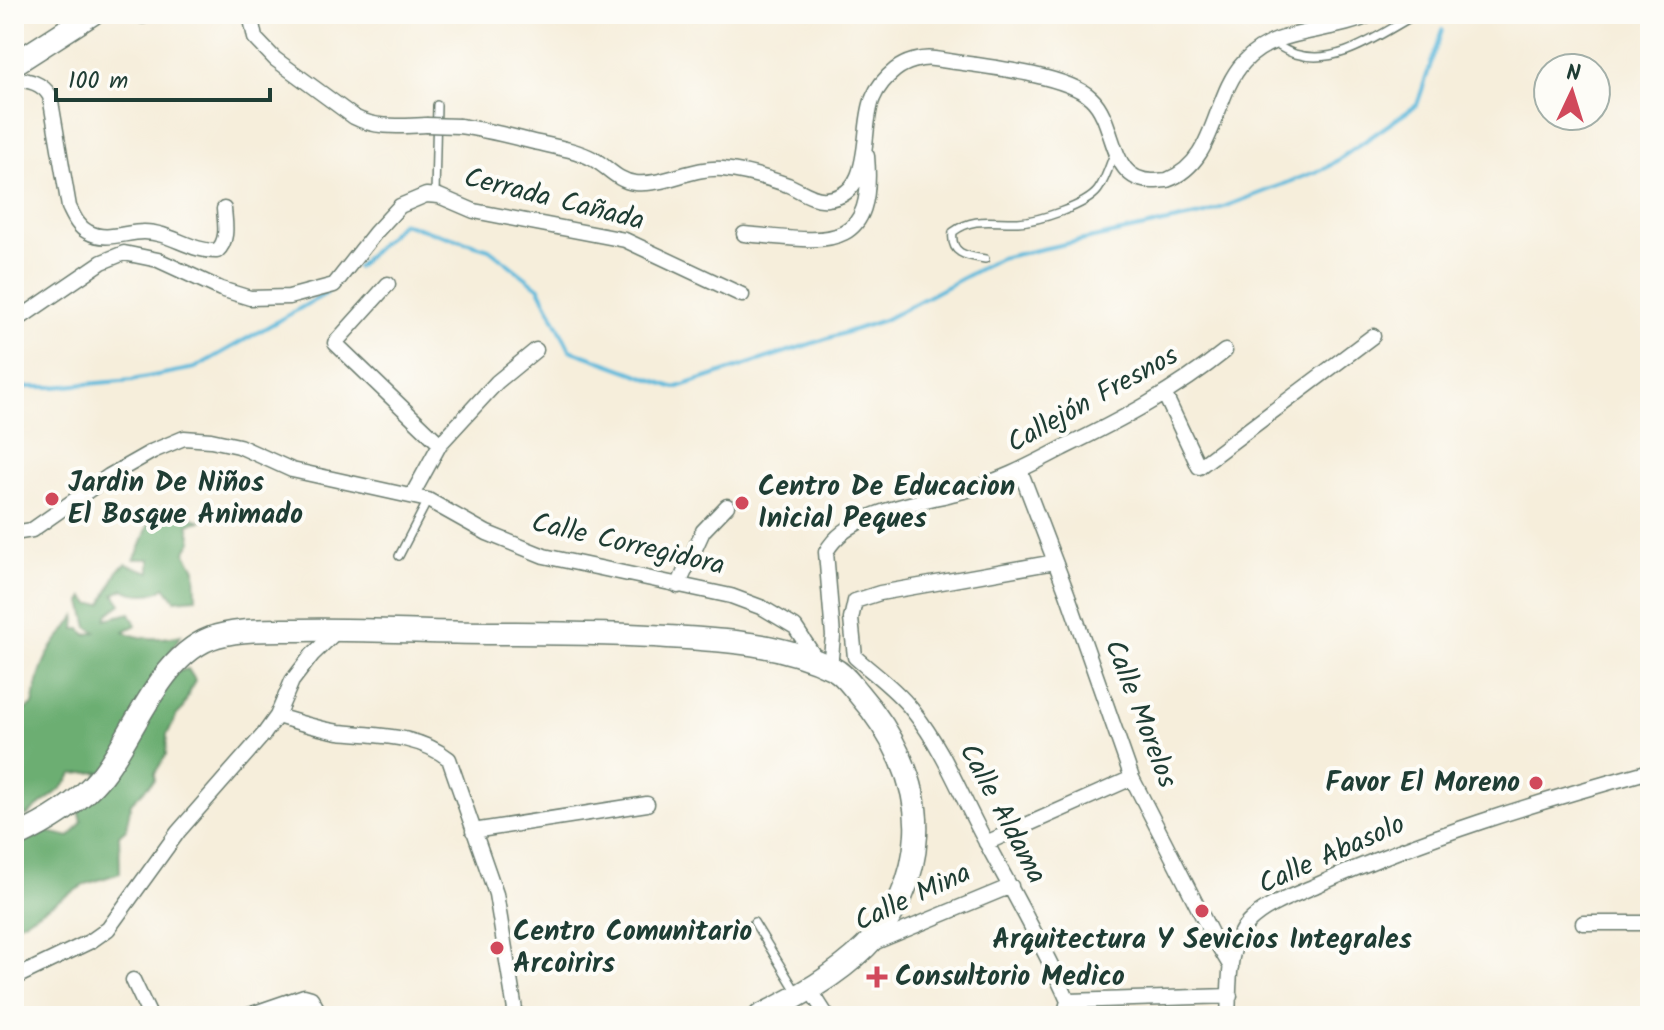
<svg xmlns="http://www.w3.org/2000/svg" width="1664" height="1030" font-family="Kalam,sans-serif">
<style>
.forest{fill:#6cae72;stroke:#467653;stroke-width:2}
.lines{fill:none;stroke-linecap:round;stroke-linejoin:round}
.stream{stroke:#5db9db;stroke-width:4}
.lane-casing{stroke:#6a7b6e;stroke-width:10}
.street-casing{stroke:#6a7b6e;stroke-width:17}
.secondary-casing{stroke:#6a7b6e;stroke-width:25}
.lane{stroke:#fff;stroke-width:7}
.street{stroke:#fff;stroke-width:14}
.secondary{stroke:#fff;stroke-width:22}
.street-bridge-casing{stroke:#6a7b6e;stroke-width:17;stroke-linecap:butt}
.street-bridge{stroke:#fff;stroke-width:14}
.poi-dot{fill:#d1495b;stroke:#fdfcf7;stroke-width:3}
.labels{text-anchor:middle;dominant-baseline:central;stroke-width:8;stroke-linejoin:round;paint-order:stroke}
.street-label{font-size:28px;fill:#1f3d34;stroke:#fdfcf7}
.poi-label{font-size:28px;font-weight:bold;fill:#1f3d34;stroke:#fdfcf7;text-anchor:start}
</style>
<rect width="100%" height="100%" fill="#fdfcf7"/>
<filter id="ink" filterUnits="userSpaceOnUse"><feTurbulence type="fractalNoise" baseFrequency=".0125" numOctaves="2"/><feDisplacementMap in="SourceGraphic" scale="16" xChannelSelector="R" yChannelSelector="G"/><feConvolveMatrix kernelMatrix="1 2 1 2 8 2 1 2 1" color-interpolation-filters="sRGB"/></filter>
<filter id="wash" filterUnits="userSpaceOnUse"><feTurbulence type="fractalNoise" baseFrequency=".006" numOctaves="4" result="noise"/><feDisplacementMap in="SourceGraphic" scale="32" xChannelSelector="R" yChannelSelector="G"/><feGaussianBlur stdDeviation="1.8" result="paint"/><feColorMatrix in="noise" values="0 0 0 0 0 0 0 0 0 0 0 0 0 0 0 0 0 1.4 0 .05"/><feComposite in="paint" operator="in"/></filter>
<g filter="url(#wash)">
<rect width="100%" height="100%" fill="#f6eedb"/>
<path class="forest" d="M 163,507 L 201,521 L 188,524 L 192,541 L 185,552 L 195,569 L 196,598 L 175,600 L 165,587 C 155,596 135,596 124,589 L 114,594 L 121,604 L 108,614 L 106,619 L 130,613 L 136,625 L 124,631 C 139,641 164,639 181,635 L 170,652 L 168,674 L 188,669 L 195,680 L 182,710 L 176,716 L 167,735 L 166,755 L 155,773 L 155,779 L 131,803 L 126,829 L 119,835 L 120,873 L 86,884 L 22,922 L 14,924 L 14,833 L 21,826 L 70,837 L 82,821 L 77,806 L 100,772 L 72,774 C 62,794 42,800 27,816 L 20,812 L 14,815 L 14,748 L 23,743 L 19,734 L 21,720 L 18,716 L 14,724 L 14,708 L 24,710 L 33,705 C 39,674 43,654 65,631 C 70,626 71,621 76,616 L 75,629 L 81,629 L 86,635 L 96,632 L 88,627 L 82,602 L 84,597 L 90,604 L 102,604 L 119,569 L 126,564 L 150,572 L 150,559 L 134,559 C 147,540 143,522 163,507 Z"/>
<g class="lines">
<path class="stream" d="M 357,267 L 402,223 L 489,249 L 539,288 L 570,350 L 675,388 L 884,320 L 1000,258 L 1205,214 L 1326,168 L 1417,105 L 1442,30
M 14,387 L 53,387 L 132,380 L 195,368 L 327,293"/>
</g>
</g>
<g filter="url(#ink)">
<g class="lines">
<g class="lane-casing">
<path id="lane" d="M 1272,42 C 1279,46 1287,52 1295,54 C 1339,67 1379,34 1417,14
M 435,195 L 437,105
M 985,259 C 966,256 950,254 953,232 C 974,216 994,223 1018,222 C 1038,221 1086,206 1098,190 C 1106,179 1110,164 1115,151
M 399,556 L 428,500
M 754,922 L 796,991"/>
</g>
<g class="street-casing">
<path id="street" d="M 129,14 L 143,16 L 158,14
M 250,14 L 255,38 L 275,59 L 354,117 C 377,129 401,126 426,125
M 14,79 C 29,80 42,83 50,96 L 69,207 C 74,217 78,227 88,232 C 106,242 125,232 144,232 C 170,232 191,252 217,251 C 229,240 225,223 224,209
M 459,126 C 483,129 506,135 530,141 C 551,146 574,149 593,159 C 607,166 617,181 635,183 C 665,186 693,166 723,169 C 744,171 768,178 788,185 C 800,190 814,201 827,199 C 875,195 860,127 873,98 C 878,86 885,78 895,70 C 905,62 922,57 934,59 C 972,65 1065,73 1091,98 C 1118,123 1107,183 1155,181 C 1156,181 1166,180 1167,180 C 1217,162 1212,96 1244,62 C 1277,26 1331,35 1372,14
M 744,234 C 818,240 876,259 867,156
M 388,284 L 335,343 L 440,444
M 14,322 L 102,262 L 124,253 L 158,260 L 221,289 L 250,298 L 289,297 L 334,285 L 375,233 L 400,206 L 426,195 L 439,196 L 474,211 L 625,240 L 742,295
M 1165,395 L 1199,467 L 1373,336
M 1020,470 L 1067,593 L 1132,778 L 1213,937 L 1231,967
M 412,495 L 440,444 L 497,382 L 536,350
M 14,533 L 32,530 L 109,476 L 153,451 L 184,438 L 211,440 L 239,446 L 292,470 L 428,500 L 487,533 L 544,556 L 731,596 L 763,608 L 795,627 L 818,662
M 678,586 L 703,531 L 727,506
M 855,657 C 874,674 897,690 913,711 C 945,751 962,799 987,844 C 1015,896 1044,947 1068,1001 L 1064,1016
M 855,657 L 851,619 L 855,601 L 880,593 L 1055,562
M 830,668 L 833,636 L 826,552 C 848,512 916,503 956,493 C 994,484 1029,466 1063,448 C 1121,420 1175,391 1225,351
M 277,716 C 297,722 319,729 339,732 C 378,736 417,734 449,759 L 496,894 L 516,1016
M 473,831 L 647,804
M 986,843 L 1132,778
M 1583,923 L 1650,923
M 871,944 L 1011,886
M 14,978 L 91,941 L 108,929 L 178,832 L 264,734 L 277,716 L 292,681 L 312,655 L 339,629
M 133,980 L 150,1016
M 811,991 L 827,1016
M 1068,1001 L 1230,996
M 246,1016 L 304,996 L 311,998 L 321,1016
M 1228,1016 C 1230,986 1226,946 1248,923 C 1265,905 1295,895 1317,885 C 1424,837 1537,802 1650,771"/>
</g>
<g class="secondary-casing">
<path id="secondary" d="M 14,64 L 92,14
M 14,838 C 48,822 78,804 102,775 C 136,732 161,652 217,636 C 243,629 272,630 299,630 C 342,629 385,631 429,632 C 508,634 588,632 668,637 C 725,640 782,643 834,669 C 844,674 851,685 858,693 C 892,732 919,783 916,835 C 911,931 838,977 760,1016"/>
</g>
<use href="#lane" class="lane"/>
<use href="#street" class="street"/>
<use href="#secondary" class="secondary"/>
<g class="street-bridge-casing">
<path id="street-bridge" d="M 426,125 L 459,126"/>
</g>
<use href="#street-bridge" class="street-bridge"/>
</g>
</g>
<g class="poi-dot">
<circle cx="52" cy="499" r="8"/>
<circle cx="742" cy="503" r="8"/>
<circle cx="1536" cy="783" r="8"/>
<circle cx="1202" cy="911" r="8"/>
<circle cx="497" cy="948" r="8"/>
<path d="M873 965h8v8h8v8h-8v8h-8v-8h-8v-8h8z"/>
</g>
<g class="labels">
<g class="street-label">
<text transform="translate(554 200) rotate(14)">Cerrada Cañada</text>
<text transform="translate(1093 400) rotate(-29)">Callejón Fresnos</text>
<text transform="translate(628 545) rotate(13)">Calle Corregidora</text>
<text transform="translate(1140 714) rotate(69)">Calle Morelos</text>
<text transform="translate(1002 814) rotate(62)">Calle Aldama</text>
<text transform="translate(1332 855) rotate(-24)">Calle Abasolo</text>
<text transform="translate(913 898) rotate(-25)">Calle Mina</text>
</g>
<g class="poi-label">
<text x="68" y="483">Jardin De Niños<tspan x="68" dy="32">El Bosque Animado</tspan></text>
<text x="758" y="487">Centro De Educacion<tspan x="758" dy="32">Inicial Peques</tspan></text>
<text x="1520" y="783" text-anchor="end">Favor El Moreno</text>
<text x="513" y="932">Centro Comunitario<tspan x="513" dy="32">Arcoirirs</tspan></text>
<text x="1202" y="940" text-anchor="middle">Arquitectura Y Sevicios Integrales</text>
<text x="895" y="977">Consultorio Medico</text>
</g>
</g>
<rect width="1664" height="1030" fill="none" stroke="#fdfcf7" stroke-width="48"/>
<g transform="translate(1572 92) rotate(4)"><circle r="38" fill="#fdfcf7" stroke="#a4b0a9" stroke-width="2"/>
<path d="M0-6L14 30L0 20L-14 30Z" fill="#d1495b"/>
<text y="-12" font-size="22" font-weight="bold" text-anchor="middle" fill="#1f3d34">N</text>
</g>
<path d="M56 88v12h214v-12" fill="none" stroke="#1f3d34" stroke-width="4"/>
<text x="68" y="88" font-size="24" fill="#1f3d34" stroke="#fdfcf7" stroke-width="6" paint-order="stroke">100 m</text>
</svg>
